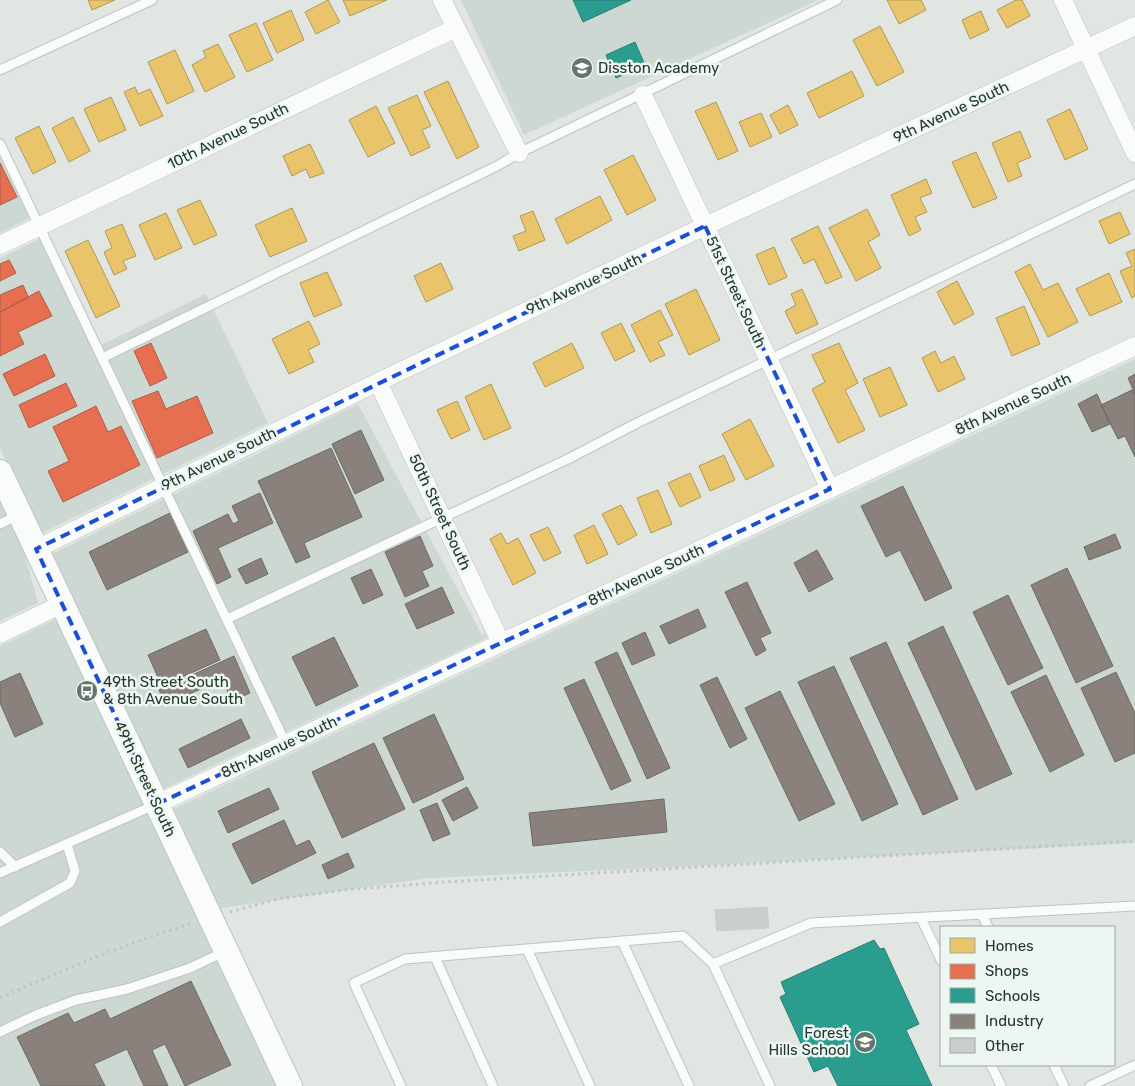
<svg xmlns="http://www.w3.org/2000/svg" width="1135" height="1086" font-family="Rubik,sans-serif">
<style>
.built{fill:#ced8d2}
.homes{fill:#e9c46a;stroke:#ad9a58}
.shops{fill:#e76f51;stroke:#ab5e46}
.schools{fill:#2a9d8f;stroke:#277f72}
.industry{fill:#8a817c;stroke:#6a6b65}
.building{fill:#cacfcc;stroke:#cacfcc}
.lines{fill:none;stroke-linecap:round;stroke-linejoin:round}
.lane-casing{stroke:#bec3c0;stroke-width:11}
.street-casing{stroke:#bec3c0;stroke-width:19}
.secondary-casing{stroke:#bdc4c0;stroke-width:26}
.path{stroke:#bfc6c3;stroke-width:3;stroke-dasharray:2.5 4;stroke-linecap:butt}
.lane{stroke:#fafbfb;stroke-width:9}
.street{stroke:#fafbfb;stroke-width:18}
.secondary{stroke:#fafbfb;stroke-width:24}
.marked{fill:none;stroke:#1d4ed8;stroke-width:4;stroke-dasharray:10 6;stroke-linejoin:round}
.labels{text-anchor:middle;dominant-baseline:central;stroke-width:5;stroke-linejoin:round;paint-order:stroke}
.poi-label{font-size:15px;fill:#20382e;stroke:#eef6f1;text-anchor:start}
.street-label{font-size:15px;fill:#20382e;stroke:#eef6f1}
</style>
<rect width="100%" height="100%" fill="#e1e6e3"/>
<path class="built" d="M 461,0 L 818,0 L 524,135 Z
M 0,158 L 32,217 L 0,233 Z
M 43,237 L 101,345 L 206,294 L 268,423 L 40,534 L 0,448 L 0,258 Z
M 1135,359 L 1135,843 L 656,868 L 431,878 L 221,908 L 244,965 L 171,810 Z
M 358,404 L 482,635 L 486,634 L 488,637 L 161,790 L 50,555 Z
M 0,495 L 22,544 L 38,603 L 0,621 Z
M 58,618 L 279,1086 L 0,1086 L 0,646 Z"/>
<path class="homes" d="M 88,0 L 115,0 L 92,10 Z
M 328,0 L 340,22 L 316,34 L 305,12 Z
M 343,0 L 387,0 L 350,16 Z
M 887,0 L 921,0 L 926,10 L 899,24 Z
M 1016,0 L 1022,0 L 1030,16 L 1007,28 L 997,10 Z
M 291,10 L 304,40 L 277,53 L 263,23 Z
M 981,11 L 989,30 L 970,39 L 962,20 Z
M 256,23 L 273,60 L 247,72 L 229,35 Z
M 880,26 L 904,72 L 877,86 L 853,40 Z
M 218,44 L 235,77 L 205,92 L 192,65 L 206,57 L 203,51 Z
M 175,50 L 194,91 L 167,104 L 148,62 Z
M 852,71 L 864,96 L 819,118 L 807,93 Z
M 448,81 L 479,147 L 457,159 L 424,92 Z
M 135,87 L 138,94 L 150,89 L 163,116 L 140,126 L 124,92 Z
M 417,95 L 431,126 L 422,130 L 430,147 L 411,156 L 388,108 Z
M 111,97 L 126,130 L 99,142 L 84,109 Z
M 716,102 L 738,151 L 718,160 L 695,111 Z
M 788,105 L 798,125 L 780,134 L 770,115 Z
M 376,106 L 395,143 L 368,157 L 349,120 Z
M 1070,109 L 1088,149 L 1065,160 L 1047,120 Z
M 761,113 L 772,137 L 750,147 L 739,122 Z
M 73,117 L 90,151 L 69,162 L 52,128 Z
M 39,126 L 56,162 L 33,174 L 15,138 Z
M 1020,131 L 1031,157 L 1017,163 L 1022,176 L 1008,182 L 992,143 Z
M 310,144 L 324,173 L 310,178 L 306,169 L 292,176 L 283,156 Z
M 976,152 L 997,198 L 973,208 L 952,162 Z
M 633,155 L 656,200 L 627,215 L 604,170 Z
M 926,179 L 932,193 L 920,198 L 927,212 L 915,217 L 921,230 L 909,236 L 891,195 Z
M 600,196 L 612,220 L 567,244 L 555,219 Z
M 200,200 L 217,235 L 194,245 L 177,210 Z
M 292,208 L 307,241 L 270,257 L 255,225 Z
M 867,209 L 880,235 L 868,242 L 881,268 L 856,281 L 829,228 Z
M 533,211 L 545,240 L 519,251 L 513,236 L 526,231 L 520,216 Z
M 1120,212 L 1130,234 L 1109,244 L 1099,221 Z
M 166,213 L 182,248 L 155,260 L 139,225 Z
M 122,224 L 136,256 L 123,261 L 127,269 L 114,275 L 104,252 L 112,248 L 105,231 Z
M 818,226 L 842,277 L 826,284 L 814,259 L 804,264 L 791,239 Z
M 88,240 L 120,306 L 96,318 L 65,251 Z
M 774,247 L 787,277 L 769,285 L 756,255 Z
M 1135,249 L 1135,296 L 1132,298 L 1120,271 L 1132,266 L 1126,253 Z
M 441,263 L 453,289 L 426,302 L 414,276 Z
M 1030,264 L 1043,290 L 1058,283 L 1078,322 L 1048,337 L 1015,272 Z
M 327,272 L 342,305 L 314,317 L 300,283 Z
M 1109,273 L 1122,302 L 1090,316 L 1076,289 Z
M 957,281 L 974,314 L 954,325 L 937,292 Z
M 696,289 L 720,340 L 689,355 L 665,304 Z
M 802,289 L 818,324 L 796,334 L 785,311 L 796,305 L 791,294 Z
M 1024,306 L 1040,344 L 1012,356 L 996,318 Z
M 660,310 L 673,335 L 658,342 L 665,355 L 650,362 L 631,325 Z
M 309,321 L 320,344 L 308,350 L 314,362 L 289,374 L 272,339 Z
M 621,323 L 635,351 L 615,361 L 601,333 Z
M 572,343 L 584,368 L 545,387 L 533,363 Z
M 839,343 L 858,383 L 845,390 L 865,430 L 838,443 L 812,389 L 825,382 L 812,355 Z
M 935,351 L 941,363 L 954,356 L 965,379 L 938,392 L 922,358 Z
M 890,367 L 907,405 L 880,417 L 863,379 Z
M 491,384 L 511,428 L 484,440 L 465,397 Z
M 457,401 L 470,430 L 451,439 L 437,410 Z
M 750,419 L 774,466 L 746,480 L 722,434 Z
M 724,455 L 735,480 L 710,491 L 699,466 Z
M 690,473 L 701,497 L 680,507 L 668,483 Z
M 658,490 L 672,524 L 651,533 L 637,498 Z
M 621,505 L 637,535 L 618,545 L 602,514 Z
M 594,525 L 608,554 L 587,564 L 574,535 Z
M 548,527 L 561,553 L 544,561 L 530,535 Z
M 501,533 L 507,544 L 518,538 L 536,573 L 513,585 L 490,539 Z"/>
<path class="shops" d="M 0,163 L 17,197 L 0,205 Z
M 9,260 L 16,273 L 0,281 L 0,264 Z
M 23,285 L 28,296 L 27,298 L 0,312 L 0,295 Z
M 39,291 L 52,316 L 18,332 L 24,344 L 0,356 L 0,312 Z
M 151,343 L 167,378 L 150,386 L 134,351 Z
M 45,354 L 55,376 L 14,396 L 3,374 Z
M 66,383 L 77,406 L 29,428 L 19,405 Z
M 158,391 L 166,409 L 197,396 L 213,433 L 157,458 L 132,401 Z
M 96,406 L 108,432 L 121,426 L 140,465 L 63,502 L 48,471 L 69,461 L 53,427 Z"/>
<path class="schools" d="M 573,0 L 631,0 L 583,22 Z
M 635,42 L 645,65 L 616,78 L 606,55 Z
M 874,940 L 880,949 L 884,948 L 919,1024 L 906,1030 L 932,1086 L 838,1086 L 828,1066 L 814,1072 L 780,997 L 786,994 L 781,982 Z"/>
<path class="industry" d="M 1135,374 L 1135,394 L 1128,378 Z
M 1132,390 L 1135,395 L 1135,457 L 1125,436 L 1118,439 L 1101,405 Z
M 1097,394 L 1110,424 L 1092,432 L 1078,404 Z
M 361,430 L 384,480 L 355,494 L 332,444 Z
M 331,448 L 362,517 L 304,543 L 310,557 L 296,563 L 258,481 Z
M 903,486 L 952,588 L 925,601 L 900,550 L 886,557 L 861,506 Z
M 260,493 L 273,523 L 218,548 L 231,577 L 217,584 L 193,531 L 228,514 L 233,524 L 239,521 L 232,506 Z
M 170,513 L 188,552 L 107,590 L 89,552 Z
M 1115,534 L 1121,548 L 1089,560 L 1084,547 Z
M 420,536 L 433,566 L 422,571 L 429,586 L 405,597 L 385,552 Z
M 817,550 L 833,579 L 809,592 L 794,563 Z
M 261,558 L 268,574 L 246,584 L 238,569 Z
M 1067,568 L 1113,666 L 1076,683 L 1031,585 Z
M 371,569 L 383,595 L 363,604 L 351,578 Z
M 747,582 L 771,633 L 760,638 L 766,650 L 756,656 L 725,592 Z
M 442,587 L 454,613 L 417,629 L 405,604 Z
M 1008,595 L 1043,668 L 1008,685 L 973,612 Z
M 698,609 L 706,627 L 669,644 L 660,626 Z
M 943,626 L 1012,774 L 976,790 L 908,643 Z
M 206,629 L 220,660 L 162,686 L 148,655 Z
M 645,632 L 655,655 L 632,665 L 622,643 Z
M 334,637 L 358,686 L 316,706 L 292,657 Z
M 886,642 L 958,799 L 923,815 L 850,658 Z
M 617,652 L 670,768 L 647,779 L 595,662 Z
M 234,656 L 250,693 L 232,701 L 222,679 L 166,705 L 159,690 Z
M 834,666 L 898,804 L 862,821 L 798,682 Z
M 1116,672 L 1135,713 L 1135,753 L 1115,762 L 1081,688 Z
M 20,673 L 43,724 L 15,737 L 0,703 L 0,682 Z
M 1046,675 L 1084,755 L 1050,772 L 1011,692 Z
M 717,677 L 747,739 L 730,748 L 700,685 Z
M 584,679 L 631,781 L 611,790 L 564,688 Z
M 780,691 L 835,804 L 799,821 L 745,708 Z
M 434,714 L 464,779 L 413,803 L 383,738 Z
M 241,719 L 250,738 L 188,768 L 179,749 Z
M 374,743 L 405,809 L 342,838 L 312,772 Z
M 467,787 L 478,808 L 453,821 L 442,800 Z
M 269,788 L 279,809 L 228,833 L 218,811 Z
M 664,799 L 667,832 L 533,846 L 529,813 Z
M 437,803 L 450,834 L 433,841 L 420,810 Z
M 284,820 L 296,846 L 309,840 L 316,853 L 252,884 L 232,844 Z
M 348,853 L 354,867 L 328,879 L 322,865 Z
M 191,981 L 231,1065 L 185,1086 L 165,1044 L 152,1050 L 168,1086 L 144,1086 L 127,1049 L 94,1064 L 105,1086 L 41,1086 L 17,1037 L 68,1013 L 74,1023 L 105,1009 L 110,1019 Z"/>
<path class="building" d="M 767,907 L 769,928 L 717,931 L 715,910 Z"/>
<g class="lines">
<g class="lane-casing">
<path id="lane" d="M 0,70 L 152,0
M 0,144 L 286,744
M 102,358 L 497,166 L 519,153 L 837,0
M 0,524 L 20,514
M 227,619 L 570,458 L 639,422 L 1135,184
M 0,852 L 15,867
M 0,873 L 157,804
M 982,915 L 988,927
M 921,918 L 941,960
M 0,922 L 70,883 L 75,871 L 67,844
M 622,941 L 689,1086
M 527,949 L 590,1086
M 435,957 L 493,1086
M 0,1032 L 36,1015 L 76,1000 L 127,989 L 190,968 L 226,951
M 991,1065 L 1001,1086
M 1054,1065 L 1064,1086
M 401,1086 L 354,983 L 405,959 L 683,936 L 713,964
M 770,1086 L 713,964 L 811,923 L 1135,906
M 1090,1086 L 1135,1065"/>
</g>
<g class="street-casing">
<path id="street" d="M 442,0 L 519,153
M 1063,0 L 1135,153
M 643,95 L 830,489
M 0,245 L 456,28
M 378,382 L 501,643
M 36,549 L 378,382 L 705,226 L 1135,26
M 0,634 L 62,604
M 157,804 L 1135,346"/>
</g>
<g class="secondary-casing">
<path id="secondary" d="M 0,472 L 290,1086"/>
</g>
<path class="path" d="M 230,912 L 278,899 L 344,890 L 445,882 L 1135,841
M 0,998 C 62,970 125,944 190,924"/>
<use href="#lane" class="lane"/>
<use href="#street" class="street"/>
<use href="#secondary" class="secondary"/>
</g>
<path class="marked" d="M 705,226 L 830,489 L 157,804 L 36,549 Z"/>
<defs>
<g id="school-disc" transform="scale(1.125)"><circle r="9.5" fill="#64756d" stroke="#eef6f1"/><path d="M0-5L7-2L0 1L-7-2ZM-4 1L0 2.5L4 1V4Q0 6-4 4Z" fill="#fff"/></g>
<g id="bus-disc" transform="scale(1.125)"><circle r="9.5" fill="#64756d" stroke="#eef6f1"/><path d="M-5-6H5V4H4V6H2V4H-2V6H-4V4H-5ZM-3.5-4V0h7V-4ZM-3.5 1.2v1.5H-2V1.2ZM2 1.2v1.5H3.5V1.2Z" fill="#fff"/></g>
</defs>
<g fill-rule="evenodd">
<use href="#school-disc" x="582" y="68"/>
<use href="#bus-disc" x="87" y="691"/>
<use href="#school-disc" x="865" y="1042"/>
</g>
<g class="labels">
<g class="poi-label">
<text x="598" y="68">Disston Academy</text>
<text x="103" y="682">49th Street South<tspan x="103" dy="17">&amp; 8th Avenue South</tspan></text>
<text x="849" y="1033" text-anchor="end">Forest<tspan x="849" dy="17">Hills School</tspan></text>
</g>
<g class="street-label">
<text transform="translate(951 112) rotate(-25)">9th Avenue South</text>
<text transform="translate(228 136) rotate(-26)">10th Avenue South</text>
<text transform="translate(584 284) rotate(-25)">9th Avenue South</text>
<text transform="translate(736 292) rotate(65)">51st Street South</text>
<text transform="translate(1013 404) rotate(-25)">8th Avenue South</text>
<text transform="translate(219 459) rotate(-26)">9th Avenue South</text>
<text transform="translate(440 512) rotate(65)">50th Street South</text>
<text transform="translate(646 575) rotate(-25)">8th Avenue South</text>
<text transform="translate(279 747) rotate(-25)">8th Avenue South</text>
<text transform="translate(145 779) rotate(65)">49th Street South</text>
</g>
</g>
<rect x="940" y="926" width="175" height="140" fill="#eef6f1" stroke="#9caaa3"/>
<rect x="950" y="938" width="25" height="15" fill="#e9c46a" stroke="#9caaa3"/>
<text x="985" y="951" font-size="15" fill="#20382e">Homes</text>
<rect x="950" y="964" width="25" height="15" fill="#e76f51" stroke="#9caaa3"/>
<text x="985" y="976" font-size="15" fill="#20382e">Shops</text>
<rect x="950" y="988" width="25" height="15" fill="#2a9d8f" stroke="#9caaa3"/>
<text x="985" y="1001" font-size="15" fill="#20382e">Schools</text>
<rect x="950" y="1014" width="25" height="15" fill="#8a817c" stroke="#9caaa3"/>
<text x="985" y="1026" font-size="15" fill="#20382e">Industry</text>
<rect x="950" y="1038" width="25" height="15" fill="#cacfcc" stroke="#9caaa3"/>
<text x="985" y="1051" font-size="15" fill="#20382e">Other</text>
</svg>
